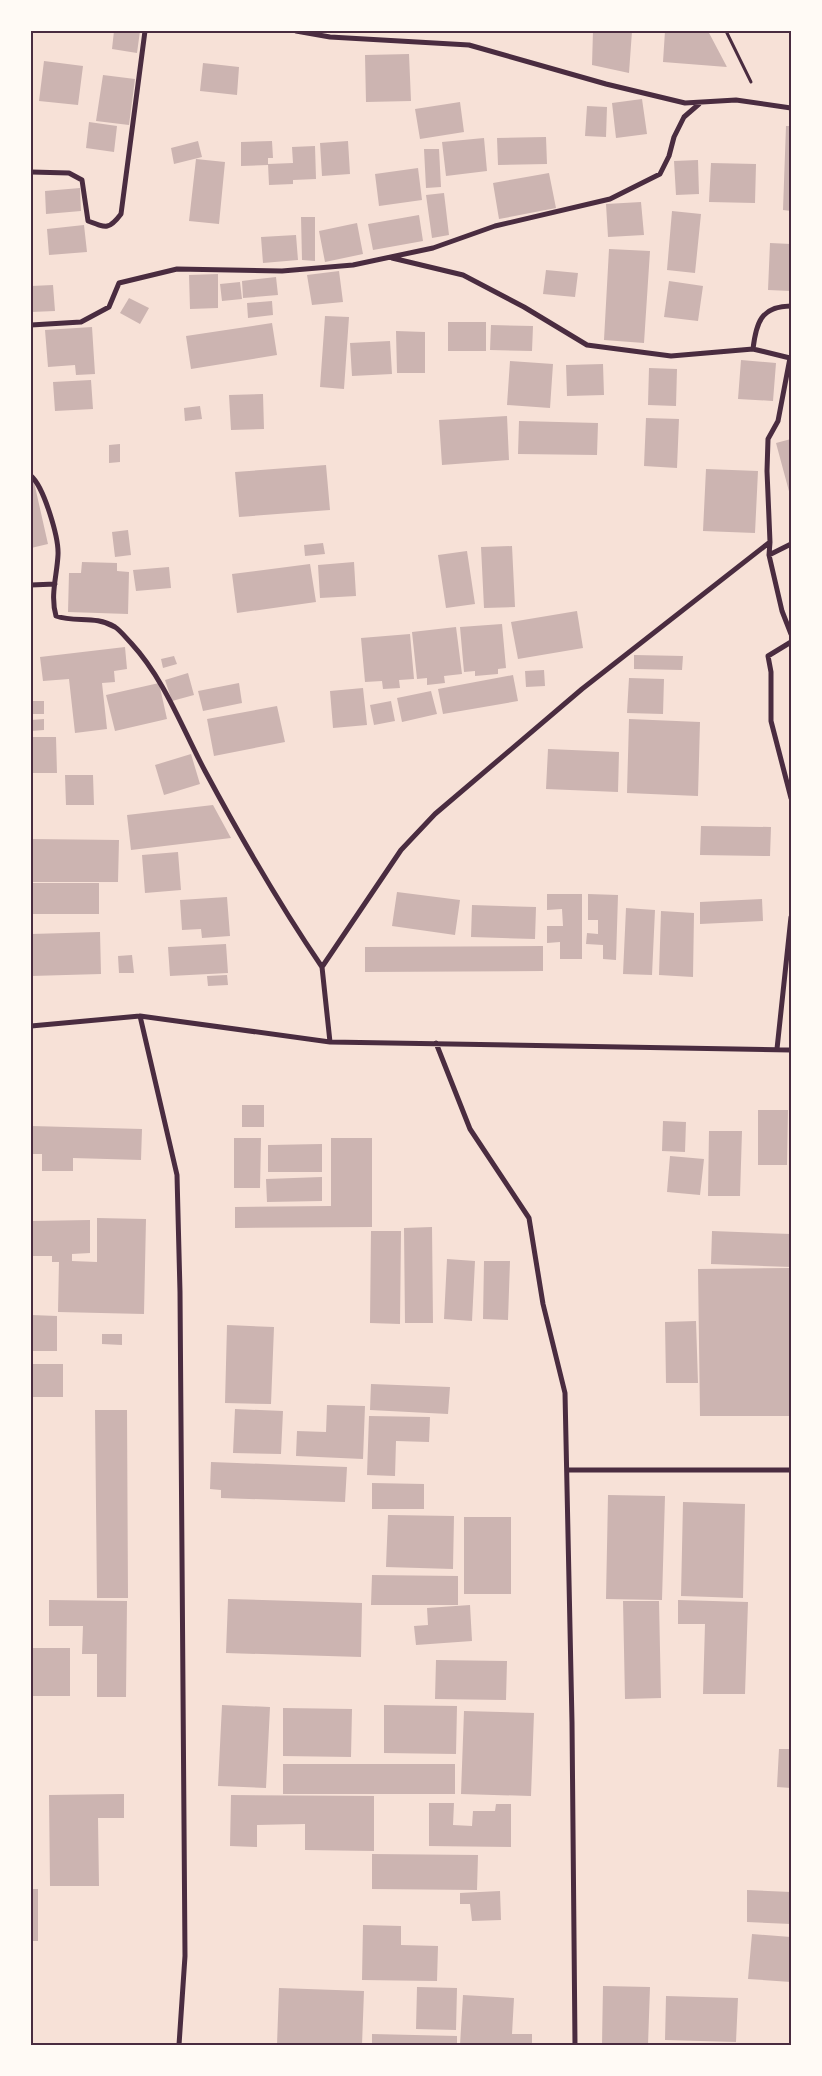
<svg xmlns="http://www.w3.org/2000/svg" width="822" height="2076" font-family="'Asap Condensed',sans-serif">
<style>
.building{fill:#ccb4b1}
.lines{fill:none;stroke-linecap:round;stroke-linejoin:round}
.path{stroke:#4a2c40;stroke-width:3}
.minor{stroke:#4a2c40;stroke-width:5}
.neatline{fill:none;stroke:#4a2c40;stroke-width:2}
</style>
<rect width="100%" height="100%" fill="#f7e1d7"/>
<path class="building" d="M 114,31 L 140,31 L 137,53 L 112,49 Z
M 593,31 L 632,31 L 629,73 L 592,65 Z
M 665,31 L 708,31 L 727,67 L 663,62 Z
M 409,54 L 411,101 L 366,102 L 365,55 Z
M 44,61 L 83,66 L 78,105 L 39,101 Z
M 203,63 L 239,67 L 237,95 L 200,91 Z
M 103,75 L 135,79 L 129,125 L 96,121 Z
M 642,99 L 647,134 L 616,138 L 612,103 Z
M 460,102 L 464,132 L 420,139 L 415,109 Z
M 587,106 L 607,107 L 606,137 L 585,136 Z
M 89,122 L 117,126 L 114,152 L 86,148 Z
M 786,126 L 791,126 L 791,211 L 783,210 Z
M 546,137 L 547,164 L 498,165 L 497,138 Z
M 484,138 L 487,171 L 446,176 L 442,142 Z
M 198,141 L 202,157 L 174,164 L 171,148 Z
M 272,141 L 273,158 L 268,158 L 268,165 L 241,166 L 241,142 Z
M 348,141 L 350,174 L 322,176 L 320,143 Z
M 315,146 L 316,179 L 293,180 L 293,184 L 269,185 L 268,164 L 293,163 L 292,147 Z
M 424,149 L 439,149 L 441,187 L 426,188 Z
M 196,159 L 225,162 L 219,224 L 189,221 Z
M 698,160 L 699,194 L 676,195 L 674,161 Z
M 711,163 L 756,164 L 755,203 L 709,202 Z
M 418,168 L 422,200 L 379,206 L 375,174 Z
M 549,173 L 556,208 L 499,219 L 493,183 Z
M 80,188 L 81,211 L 46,214 L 45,191 Z
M 444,193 L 449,235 L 432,238 L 426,195 Z
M 641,202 L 644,235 L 608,237 L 606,204 Z
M 672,211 L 701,214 L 695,273 L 667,270 Z
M 419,215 L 423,241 L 373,250 L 368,224 Z
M 301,217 L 315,217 L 315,261 L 302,260 Z
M 357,223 L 363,254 L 325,262 L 319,231 Z
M 84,225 L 87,252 L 49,255 L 47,229 Z
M 296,235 L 298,260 L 263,263 L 261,237 Z
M 770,243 L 791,244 L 791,291 L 768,290 Z
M 609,249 L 650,251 L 644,343 L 604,340 Z
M 546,270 L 578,273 L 575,297 L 543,294 Z
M 339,271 L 343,302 L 312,305 L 307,275 Z
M 218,274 L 218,308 L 190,309 L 189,275 Z
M 276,277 L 278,295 L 243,298 L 242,281 Z
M 669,281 L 703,286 L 698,321 L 664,317 Z
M 240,282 L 242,299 L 222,301 L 220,284 Z
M 53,285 L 55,311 L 31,312 L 31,286 Z
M 129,298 L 149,308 L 140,324 L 120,313 Z
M 272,301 L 273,315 L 248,318 L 247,303 Z
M 325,316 L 349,317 L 344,389 L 320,387 Z
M 448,322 L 486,322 L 486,351 L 448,351 Z
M 272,323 L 277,355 L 191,369 L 186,336 Z
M 491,325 L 533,326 L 532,351 L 490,350 Z
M 92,327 L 95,374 L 76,375 L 75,365 L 48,367 L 45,330 Z
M 396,331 L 425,332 L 425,373 L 397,373 Z
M 390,341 L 392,374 L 352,376 L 350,343 Z
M 741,360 L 776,363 L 773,401 L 738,399 Z
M 510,361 L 553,364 L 550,408 L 507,405 Z
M 603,364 L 604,395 L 567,396 L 566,365 Z
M 649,368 L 677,369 L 676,406 L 648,405 Z
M 91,380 L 93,409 L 55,411 L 53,382 Z
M 263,394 L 264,429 L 231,430 L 229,395 Z
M 200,406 L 202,419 L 185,421 L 184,408 Z
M 507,416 L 509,460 L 442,465 L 439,420 Z
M 646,418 L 679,419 L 677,468 L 644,466 Z
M 519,421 L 598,423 L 597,455 L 518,454 Z
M 791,439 L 791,495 L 790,495 L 776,443 Z
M 120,444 L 120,462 L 109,463 L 109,445 Z
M 326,465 L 330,510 L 239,517 L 235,472 Z
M 706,469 L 758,471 L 755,533 L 703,531 Z
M 34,482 L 48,544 L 31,548 L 31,483 Z
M 128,530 L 131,555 L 115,557 L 112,532 Z
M 323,543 L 325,554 L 305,556 L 304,545 Z
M 512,546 L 515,607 L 484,608 L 481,547 Z
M 467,551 L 475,604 L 446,608 L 438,555 Z
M 82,562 L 117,563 L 117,571 L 129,572 L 128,614 L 68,612 L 69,573 L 81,573 Z
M 354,562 L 356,596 L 320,598 L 318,565 Z
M 310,564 L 316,602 L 237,613 L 232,574 Z
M 169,567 L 171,588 L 136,591 L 133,570 Z
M 577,611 L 583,648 L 518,659 L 511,622 Z
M 502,624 L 506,668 L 498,669 L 498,674 L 475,676 L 475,671 L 464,672 L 460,627 Z
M 456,627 L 462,674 L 444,676 L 445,683 L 427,685 L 427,678 L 417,679 L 412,632 Z
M 410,634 L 414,679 L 399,680 L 400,688 L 383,689 L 382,681 L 365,682 L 361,638 Z
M 125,647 L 127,669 L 114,671 L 115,682 L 102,683 L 107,729 L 75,733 L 69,679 L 43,681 L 40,657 Z
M 634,655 L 683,656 L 682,670 L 634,669 Z
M 174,656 L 177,664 L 163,668 L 161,659 Z
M 544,670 L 545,686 L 526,687 L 525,671 Z
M 188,673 L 194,695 L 172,701 L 165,680 Z
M 513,675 L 518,701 L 443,714 L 438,689 Z
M 629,678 L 664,679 L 663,714 L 627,713 Z
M 159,683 L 167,719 L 115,731 L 106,695 Z
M 239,683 L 242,703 L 203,711 L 198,691 Z
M 363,688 L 367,725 L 333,728 L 330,691 Z
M 431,691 L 437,714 L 402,722 L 397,698 Z
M 31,701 L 44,701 L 44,714 L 31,714 Z
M 391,701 L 395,721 L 374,725 L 370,705 Z
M 277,706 L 285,742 L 214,756 L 207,719 Z
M 44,719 L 44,730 L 31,731 L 31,720 Z
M 629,719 L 700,722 L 698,796 L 627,793 Z
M 31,737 L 56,737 L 57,773 L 31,773 Z
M 548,749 L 619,752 L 618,792 L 546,789 Z
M 191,754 L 200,784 L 164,795 L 155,765 Z
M 65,775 L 93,775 L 94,805 L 66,805 Z
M 213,805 L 231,838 L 131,850 L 127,815 Z
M 701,826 L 771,827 L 770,856 L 700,855 Z
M 31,839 L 119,840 L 118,882 L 31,882 Z
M 178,852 L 181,890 L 145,893 L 142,855 Z
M 31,883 L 99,883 L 99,914 L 31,914 Z
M 397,892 L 460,900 L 455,935 L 392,926 Z
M 547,894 L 582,894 L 582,959 L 560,959 L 560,942 L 547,943 L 547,926 L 563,926 L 562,909 L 547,910 Z
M 588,894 L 618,895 L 616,960 L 603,959 L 603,945 L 586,944 L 587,933 L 598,934 L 598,920 L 588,920 Z
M 227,897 L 230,936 L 202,938 L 201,929 L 182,930 L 180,900 Z
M 762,899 L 763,921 L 700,924 L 700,902 Z
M 472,905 L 536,907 L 535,939 L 471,937 Z
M 626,908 L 655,910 L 652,975 L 623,974 Z
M 661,911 L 694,913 L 693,977 L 659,975 Z
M 100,932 L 101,974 L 31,976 L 31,934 Z
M 226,944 L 228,973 L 170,976 L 168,947 Z
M 543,946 L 543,971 L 365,972 L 365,947 Z
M 132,955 L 134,973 L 119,973 L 118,956 Z
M 227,975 L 228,985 L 208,986 L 207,976 Z
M 242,1105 L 264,1105 L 264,1127 L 242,1127 Z
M 758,1110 L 788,1110 L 787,1165 L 758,1165 Z
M 663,1121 L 686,1122 L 685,1152 L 662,1151 Z
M 31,1126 L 142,1129 L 141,1160 L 73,1158 L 73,1171 L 42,1171 L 42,1154 L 31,1154 Z
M 709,1131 L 742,1131 L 740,1196 L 708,1196 Z
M 234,1138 L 261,1138 L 260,1188 L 234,1188 Z
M 331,1138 L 372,1138 L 372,1227 L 235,1228 L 235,1207 L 331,1206 Z
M 322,1144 L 322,1172 L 268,1172 L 268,1145 Z
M 670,1156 L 704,1159 L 700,1195 L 667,1192 Z
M 322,1177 L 322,1201 L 267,1202 L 266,1179 Z
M 97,1218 L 146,1219 L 144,1314 L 58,1312 L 59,1262 L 52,1262 L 52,1256 L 31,1256 L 31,1221 L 90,1220 L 90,1253 L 72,1254 L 72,1261 L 97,1262 Z
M 432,1227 L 433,1323 L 405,1323 L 404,1228 Z
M 371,1231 L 401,1231 L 400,1324 L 370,1323 Z
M 712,1231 L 791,1234 L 791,1267 L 711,1264 Z
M 447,1259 L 475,1261 L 472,1321 L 444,1319 Z
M 484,1261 L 510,1261 L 508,1320 L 483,1319 Z
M 791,1268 L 791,1416 L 700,1416 L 698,1269 Z
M 31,1315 L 57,1316 L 57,1351 L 31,1351 Z
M 696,1321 L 698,1383 L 666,1383 L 665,1322 Z
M 227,1325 L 274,1327 L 271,1404 L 225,1403 Z
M 102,1334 L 122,1334 L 122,1345 L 102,1344 Z
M 31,1364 L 63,1364 L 63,1397 L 31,1397 Z
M 371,1384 L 450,1387 L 448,1414 L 370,1410 Z
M 327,1405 L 365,1406 L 363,1459 L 296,1456 L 297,1431 L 326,1432 Z
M 235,1409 L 283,1411 L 281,1454 L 233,1453 Z
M 95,1410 L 127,1410 L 128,1598 L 97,1598 Z
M 369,1416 L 430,1417 L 429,1442 L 396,1441 L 395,1476 L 367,1475 Z
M 211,1462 L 347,1467 L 345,1502 L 221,1498 L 221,1490 L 210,1489 Z
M 372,1483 L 424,1484 L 424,1509 L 372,1509 Z
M 608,1495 L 665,1496 L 662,1600 L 606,1599 Z
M 683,1502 L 745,1504 L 743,1598 L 681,1596 Z
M 388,1515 L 454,1516 L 453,1569 L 386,1567 Z
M 464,1517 L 511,1517 L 511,1594 L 464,1594 Z
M 372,1575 L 458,1576 L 458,1605 L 371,1605 Z
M 228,1599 L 362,1603 L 361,1657 L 226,1653 Z
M 49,1600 L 127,1601 L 126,1697 L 97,1697 L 97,1654 L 82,1654 L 83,1626 L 49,1626 Z
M 678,1600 L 748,1602 L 745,1694 L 703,1694 L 705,1624 L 678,1624 Z
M 623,1601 L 659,1601 L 661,1698 L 625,1699 Z
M 470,1605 L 472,1641 L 416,1645 L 414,1626 L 428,1625 L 427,1608 Z
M 31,1648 L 70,1648 L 70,1696 L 31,1696 Z
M 436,1660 L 507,1661 L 506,1700 L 435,1699 Z
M 222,1705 L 270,1707 L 266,1788 L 218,1786 Z
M 384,1705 L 457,1706 L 456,1754 L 384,1753 Z
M 283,1708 L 352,1709 L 351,1757 L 283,1756 Z
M 464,1711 L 534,1713 L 531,1796 L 461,1794 Z
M 779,1749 L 791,1749 L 791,1788 L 777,1787 Z
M 283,1764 L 455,1764 L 455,1794 L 283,1794 Z
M 124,1794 L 124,1818 L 98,1818 L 99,1886 L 50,1886 L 49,1795 Z
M 231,1795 L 374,1796 L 374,1851 L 305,1850 L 305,1824 L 257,1825 L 257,1847 L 230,1846 Z
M 429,1803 L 454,1803 L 453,1825 L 472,1826 L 473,1811 L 495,1811 L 496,1804 L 511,1804 L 511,1847 L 429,1846 Z
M 372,1854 L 478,1855 L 477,1890 L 372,1889 Z
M 31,1889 L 38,1889 L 38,1941 L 31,1941 Z
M 747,1890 L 791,1892 L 791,1924 L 747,1922 Z
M 500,1891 L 501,1920 L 472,1921 L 470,1904 L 460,1904 L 460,1893 Z
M 363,1925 L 401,1926 L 401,1945 L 438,1946 L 437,1981 L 362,1980 Z
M 752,1934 L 791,1937 L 791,1982 L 748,1979 Z
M 603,1986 L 650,1987 L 648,2045 L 602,2045 Z
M 417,1987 L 457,1988 L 456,2030 L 416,2029 Z
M 279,1988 L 364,1991 L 362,2045 L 277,2045 Z
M 463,1995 L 514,1998 L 512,2034 L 532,2034 L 532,2045 L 460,2045 Z
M 666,1996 L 738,1998 L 736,2042 L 665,2040 Z
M 372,2034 L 457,2036 L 457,2045 L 372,2045 Z"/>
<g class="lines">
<path class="path" d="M 726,31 L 751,82"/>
<path class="minor" d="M 296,31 L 330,37 L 469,45 L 606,84 L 685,103 L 736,100 L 791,108
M 31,172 L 69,173 L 82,180 L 88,221 C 106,228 109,230 121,214 L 145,31
M 392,258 L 463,275 L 524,307 L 587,345 L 671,356 L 753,349
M 31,325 L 81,322 L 109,307 L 119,283 L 177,269 L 282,271 L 353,265 L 433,248 L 495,226 L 610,199 L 660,174 L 669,156 L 674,137 L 684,117 L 699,104
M 31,476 C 44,487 59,538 58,555 C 57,576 50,595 56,616 C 76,623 95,615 115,627 C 121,631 126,638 131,643 C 165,680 182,728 205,771 C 241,838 279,904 322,967
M 770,542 L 767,471 L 768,439 L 778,421 L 790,358 L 753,349 C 756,323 761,306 791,306
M 769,555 L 782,611 L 791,634
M 31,585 L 55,584
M 791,642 L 768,656 L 771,672 L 771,721 L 791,798
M 140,1016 L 177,1175 L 180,1292 L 185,1956 L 179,2045
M 31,1026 L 140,1016 L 330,1042 L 791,1050
M 330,1042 L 322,967 L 401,850 L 435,814 L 582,689 L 770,542 L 769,555 L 791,544
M 436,1043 L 470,1129 L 529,1218 L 543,1304 L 565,1393 L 572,1722 L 575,2045
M 777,1049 L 791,917
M 568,1470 L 791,1470"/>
</g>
<rect width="822" height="2076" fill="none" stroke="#fffaf5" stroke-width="65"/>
<rect x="32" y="32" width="758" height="2012" class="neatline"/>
</svg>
